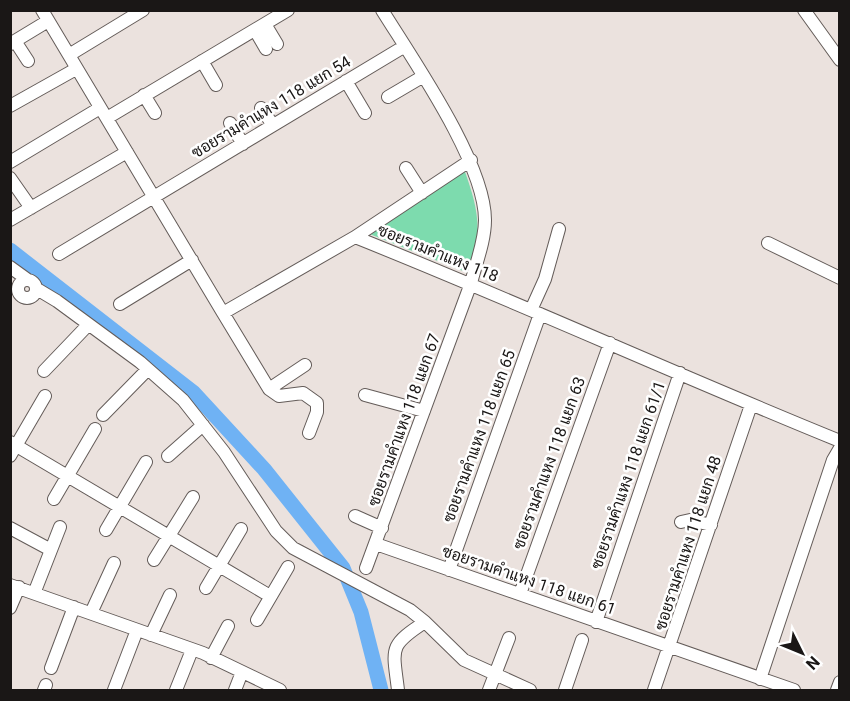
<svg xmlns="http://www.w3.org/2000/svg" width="850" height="701" font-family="Roboto,Sarabun,sans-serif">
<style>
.green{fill:#7ddbae}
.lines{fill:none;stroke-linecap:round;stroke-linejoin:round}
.river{stroke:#6fb2f4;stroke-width:15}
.minor-casing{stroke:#645c59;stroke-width:14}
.minor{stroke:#fff;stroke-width:12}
.labels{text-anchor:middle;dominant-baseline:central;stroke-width:5;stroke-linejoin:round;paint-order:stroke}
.street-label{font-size:16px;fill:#1a1716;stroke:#fff}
</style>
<rect width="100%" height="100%" fill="#ebe2de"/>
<path class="green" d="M 464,169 C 478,208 484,233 468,273 L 367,233 Z"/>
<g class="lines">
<path class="river" d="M 10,250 L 194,393 L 264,469 L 343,568 L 361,612 L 381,690"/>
<g class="minor-casing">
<path id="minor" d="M 42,10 L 223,313 L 355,237 C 518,302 677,375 840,441
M 804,10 L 840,60
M 265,24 L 277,44
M 255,30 L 266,49
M 15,41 L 28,61
M 10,44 L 48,21
M 69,55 L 143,10
M 202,61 L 216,85
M 346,81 L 365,113
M 144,95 L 155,113
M 388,97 L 422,77
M 10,106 L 76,69
M 261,108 L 273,125
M 107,118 L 288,10
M 230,123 L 243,144
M 10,162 L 100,108
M 406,168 L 422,193
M 10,178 L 31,208
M 10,220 L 127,152
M 355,237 L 471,160
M 768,243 L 840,278
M 59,254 L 405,46
M 10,267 L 28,280
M18 289a9 9 0 1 1 18 0a9 9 0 1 1-18 0Z
M 37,289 L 57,301 L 140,362 L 183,400 L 224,452 L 276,531 L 293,548 L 410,610 L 425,622 L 464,660 L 530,690
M 120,304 L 192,260
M 531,310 L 545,279 L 559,229
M 223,313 L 269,389 L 279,396 L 303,393 L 317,403 L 317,412 L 309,433
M 44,371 L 88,325
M 269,389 L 305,365
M 365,395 L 424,411
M 103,415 L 148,369
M 10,442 L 270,596
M 10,456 L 45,396
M 168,456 L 203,425
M 54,499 L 95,429
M 355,516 L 382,528
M 681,522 L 690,520 L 711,525
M 10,528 L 51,550
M 106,530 L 146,462
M 376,544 L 794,690
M 154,560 L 193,497
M 366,568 L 471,283 C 476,263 485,241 485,220 C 485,163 413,60 382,10
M 449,570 L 540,314
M 10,585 L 203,653 L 280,690
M 206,588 L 241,529
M 35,591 L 60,527
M 520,594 L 610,343
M 10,608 L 19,587
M 91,613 L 114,563
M 257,620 L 288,567
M 596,622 L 680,373
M 151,635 L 170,595
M 211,658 L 228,626
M 51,668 L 74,607
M 760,679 L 833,460 L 840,448
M 44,690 L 46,685
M 114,690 L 137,630
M 176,690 L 192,650
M 235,690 L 242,672
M 398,690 C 393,648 388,646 425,622
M 489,690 L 509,638
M 565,690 L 582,640
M 654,690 L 751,405
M 837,690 L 840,682"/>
</g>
<use href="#minor" class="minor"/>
</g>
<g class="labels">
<g class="street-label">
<text transform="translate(271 107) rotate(-31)">ซอยรามคำแหง 118 แยก 54</text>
<text transform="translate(438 253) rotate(22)">ซอยรามคำแหง 118</text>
<text transform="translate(404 420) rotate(-70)">ซอยรามคำแหง 118 แยก 67</text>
<text transform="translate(479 436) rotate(-70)">ซอยรามคำแหง 118 แยก 65</text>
<text transform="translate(549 463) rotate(-70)">ซอยรามคำแหง 118 แยก 63</text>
<text transform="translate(628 475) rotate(-71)">ซอยรามคำแหง 118 แยก 61/1</text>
<text transform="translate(688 543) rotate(-72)">ซอยรามคำแหง 118 แยก 48</text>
<text transform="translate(529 580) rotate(19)">ซอยรามคำแหง 118 แยก 61</text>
</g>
</g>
<rect width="850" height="701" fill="none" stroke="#1a1716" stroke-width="24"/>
<g transform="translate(802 653) rotate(133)" stroke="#ffffff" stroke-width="4.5" paint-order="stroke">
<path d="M0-4.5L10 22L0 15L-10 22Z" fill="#1a1716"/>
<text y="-9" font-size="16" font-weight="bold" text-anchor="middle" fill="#1a1716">N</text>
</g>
</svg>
